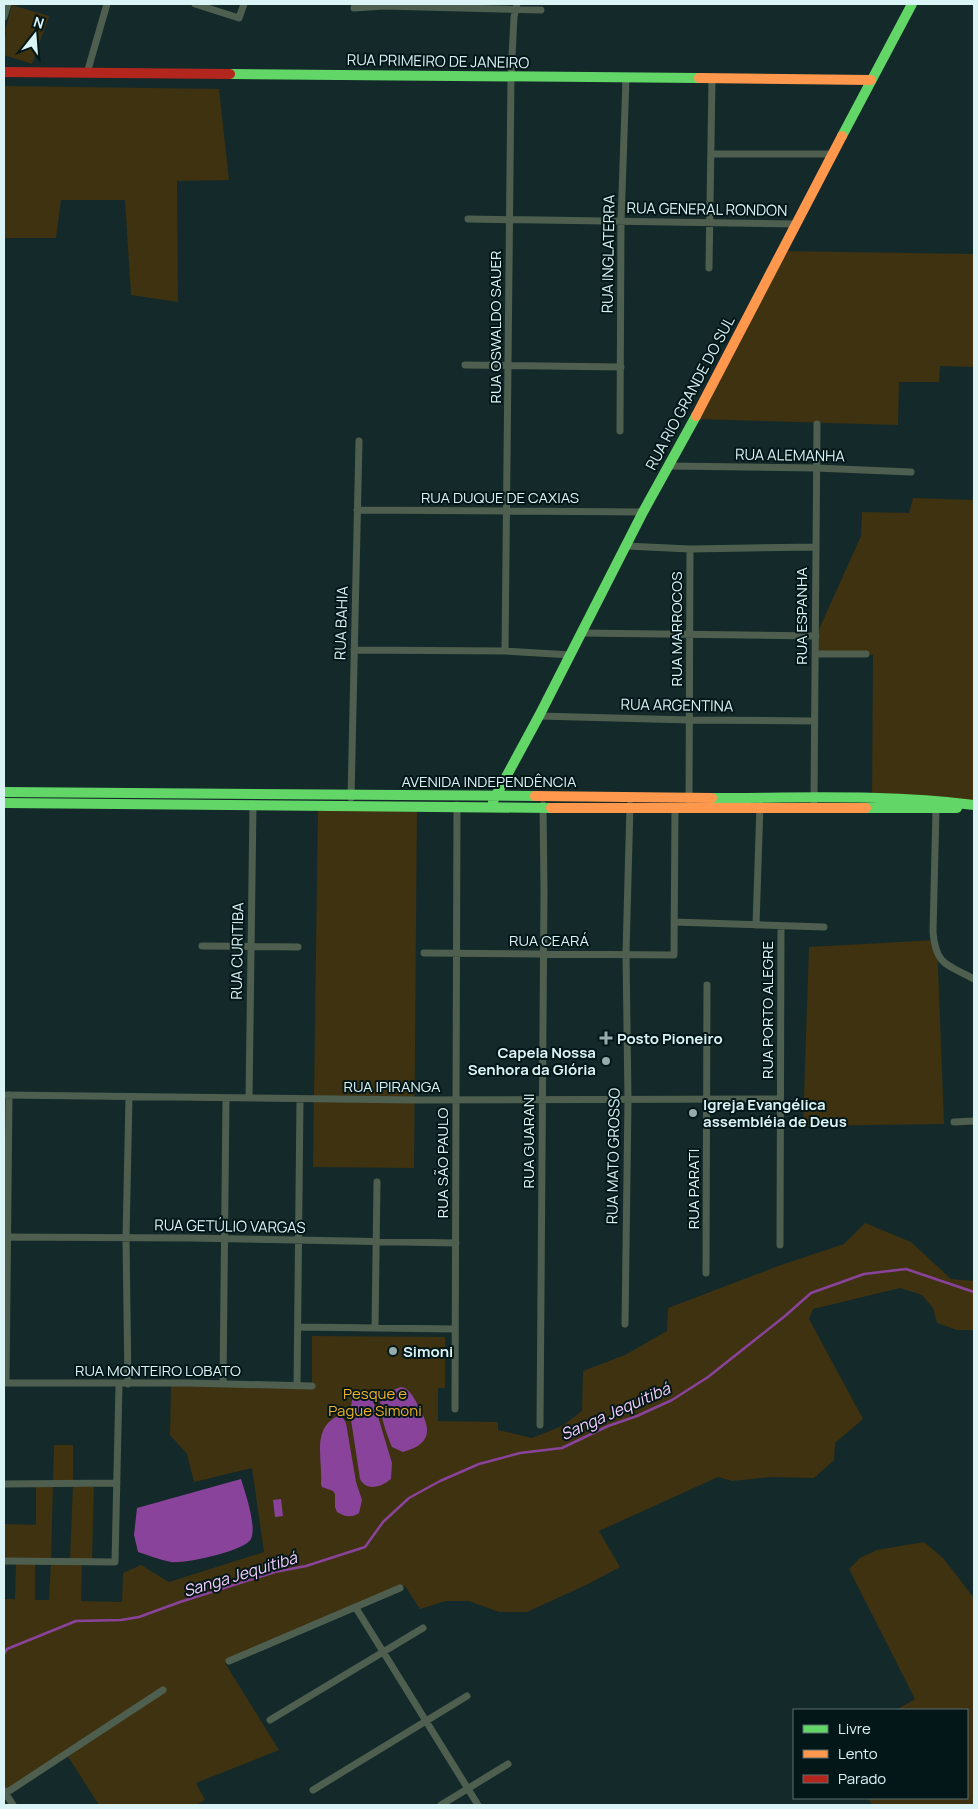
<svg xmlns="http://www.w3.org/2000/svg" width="978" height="1809" font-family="Manrope,sans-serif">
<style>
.green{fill:#3f3211;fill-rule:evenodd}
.water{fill:#8a439b}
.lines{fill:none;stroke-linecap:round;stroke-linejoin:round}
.stream{stroke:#8a439b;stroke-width:2.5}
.street{stroke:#4e5f4f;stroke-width:7}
.fast{stroke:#63d668;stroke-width:10}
.slow{stroke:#ff974d;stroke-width:10}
.jam{stroke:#b3261e;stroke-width:10}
.poi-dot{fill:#95acad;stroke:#041718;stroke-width:2}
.labels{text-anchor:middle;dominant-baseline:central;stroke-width:4;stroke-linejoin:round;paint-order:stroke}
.street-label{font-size:15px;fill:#daf3f4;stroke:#041718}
.poi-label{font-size:15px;font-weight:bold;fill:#daf3f4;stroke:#041718;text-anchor:start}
.park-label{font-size:15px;fill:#f1b229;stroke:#041718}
.water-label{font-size:16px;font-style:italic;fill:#f7cfff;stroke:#041718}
</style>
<rect width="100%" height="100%" fill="#14292a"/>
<path class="green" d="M 12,5 L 49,16 L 32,64 L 4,55 L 4,41 L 6,32 L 5,31 Z
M 4,86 L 219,89 L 229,180 L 177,181 L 178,302 L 131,295 L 125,200 L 61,200 L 56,238 L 4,238 Z
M 782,251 L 974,254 L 974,367 L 940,366 L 939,382 L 899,382 L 898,425 L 694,419 Z
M 913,498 L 974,500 L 974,805 L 872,799 L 873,655 L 816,654 L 816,636 L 861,536 L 862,512 L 909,513 Z
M 318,806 L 417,806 L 414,1168 L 313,1167 Z
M 937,940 L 944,1124 L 803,1126 L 809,947 Z
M 865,1223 L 911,1242 L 951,1279 L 974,1281 L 974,1330 L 957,1330 L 937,1323 L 933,1308 L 922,1295 L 900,1288 L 813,1309 L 809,1319 L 863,1419 L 835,1443 L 834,1460 L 814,1478 L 772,1477 L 732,1481 L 718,1477 L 599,1531 L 620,1567 L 586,1585 L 527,1612 L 499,1612 L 469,1601 L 446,1601 L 420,1609 L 405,1586 L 225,1663 L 279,1750 L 196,1783 L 205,1800 L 196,1805 L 99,1805 L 67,1755 L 4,1791 L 4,1599 L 15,1599 L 16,1561 L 4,1561 L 4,1524 L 36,1525 L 36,1483 L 53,1483 L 54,1445 L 73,1445 L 73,1483 L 94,1483 L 92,1562 L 82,1562 L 81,1601 L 122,1602 L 123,1573 L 141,1565 L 169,1582 L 264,1552 L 252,1468 L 194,1482 L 187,1454 L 170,1435 L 171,1383 L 312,1386 L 312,1336 L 445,1337 L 445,1388 L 438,1388 L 438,1421 L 498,1422 L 498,1430 L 532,1438 L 562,1426 L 582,1411 L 583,1371 L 625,1355 L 667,1331 L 668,1308 L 781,1265 L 844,1244 ZM 53,1484 L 73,1484 L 70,1561 L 51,1561 ZM 35,1562 L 51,1562 L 49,1600 L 35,1600 Z
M 924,1542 L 943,1558 L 974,1598 L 974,1805 L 872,1805 L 868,1798 L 967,1798 L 967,1710 L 896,1710 L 915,1699 L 849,1569 L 860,1558 L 877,1550 Z"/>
<path class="water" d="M 401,1387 L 405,1388 C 412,1393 415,1400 419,1407 C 432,1431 431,1444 403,1452 L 392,1447 C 387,1435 376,1406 382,1394 Z
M 359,1390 L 370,1394 L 373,1400 L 392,1463 L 391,1479 C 381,1487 367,1492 360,1479 L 350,1413 L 353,1394 L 357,1400 L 363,1397 Z
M 338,1416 L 343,1418 L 346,1423 L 356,1482 L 362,1500 L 359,1513 C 352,1518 345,1517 337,1512 L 335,1507 L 335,1494 L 333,1491 L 322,1487 L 321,1484 C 323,1461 311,1428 338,1416 Z
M 241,1479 C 245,1492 257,1526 251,1539 C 245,1551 185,1564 171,1562 C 160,1560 148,1555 138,1552 L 134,1535 L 137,1508 Z
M 281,1499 L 283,1516 L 275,1517 L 273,1500 Z"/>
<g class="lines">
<path class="stream" d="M 4,1654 L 7,1649 L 76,1621 L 121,1620 L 139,1617 L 180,1602 L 275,1572 L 306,1566 L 365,1547 L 383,1522 L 409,1498 L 440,1481 L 479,1464 L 520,1453 L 562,1448 L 608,1426 L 637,1416 L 672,1400 L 708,1377 L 785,1316 L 811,1293 L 864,1274 L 906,1269 L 974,1292"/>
<path class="street" d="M 195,4 L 239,18 L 244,4
M 354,8 L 384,6 L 541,10
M 4,17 L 8,4
M 87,73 L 107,4
M 711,154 L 832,154
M 468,219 L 795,224
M 709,268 L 712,79
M 465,365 L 621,367
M 620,431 L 621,222 L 626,78
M 668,466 L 816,468 L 911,472
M 357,510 L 643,512
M 626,546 L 690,549 L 815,547
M 580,633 L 816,636
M 354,650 L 505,651 L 571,655
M 505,651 L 511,76 L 514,17 L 517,4
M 816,654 L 866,654
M 539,716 L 690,720 L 814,721
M 351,798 L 359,441
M 689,801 L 690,549
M 814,801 L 817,424
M 936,809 L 933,932 C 936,966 947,964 974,979
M 674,922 L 824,927
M 756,925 L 760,805
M 202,946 L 298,947
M 424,953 L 674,955 L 675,809
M 4,1095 L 415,1100 L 780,1099
M 249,1098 L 253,804
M 954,1122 L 974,1121
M 4,1237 L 189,1238 L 456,1243
M 780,1245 L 781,926
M 706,1273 L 707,985
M 625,1324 L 628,1100 L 626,953 L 630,805
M 298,1327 L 455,1329
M 375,1328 L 377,1182
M 4,1383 L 188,1383 L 312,1386
M 6,1383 L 9,1095
M 128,1384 L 126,1238 L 129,1097
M 223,1384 L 226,1098
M 297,1386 L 300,1099
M 455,1409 L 457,805
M 540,1425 L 544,891 L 543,805
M 4,1484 L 117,1483
M 4,1561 L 115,1562 L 119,1384
M 356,1608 L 478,1805
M 229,1661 L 400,1588
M 270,1720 L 423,1628
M 313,1790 L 467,1696
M 4,1791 L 13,1805
M 6,1793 L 163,1690
M 441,1805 L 508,1764"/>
<path class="fast" d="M 230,74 L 699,78
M 842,136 L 912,4
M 4,792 L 535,796
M 712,798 C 799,798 888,794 974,805
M 493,801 L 539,716 L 643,512 L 696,416
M 4,803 L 551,808
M 866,808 L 957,808"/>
<path class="slow" d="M 699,78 L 871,80
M 696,416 L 842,136
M 535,796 L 712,798
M 551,808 L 866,808"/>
<path class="jam" d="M 4,72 L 230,74"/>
</g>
<g class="poi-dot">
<path d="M603.5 1030.5h5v5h5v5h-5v5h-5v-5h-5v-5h5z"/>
<circle cx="606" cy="1061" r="5"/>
<circle cx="693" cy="1113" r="5"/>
<circle cx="393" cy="1351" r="5"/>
</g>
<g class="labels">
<g class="street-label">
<text transform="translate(438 61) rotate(1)">RUA PRIMEIRO DE JANEIRO</text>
<text transform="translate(707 209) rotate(1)">RUA GENERAL RONDON</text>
<text transform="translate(608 254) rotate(-89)">RUA INGLATERRA</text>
<text transform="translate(495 327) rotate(-90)">RUA OSWALDO SAUER</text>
<text transform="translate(690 393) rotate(-62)">RUA RIO GRANDE DO SUL</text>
<text transform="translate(790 455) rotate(1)">RUA ALEMANHA</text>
<text x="500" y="497">RUA DUQUE DE CAXIAS</text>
<text transform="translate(801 616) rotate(-90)">RUA ESPANHA</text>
<text transform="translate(341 623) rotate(-88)">RUA BAHIA</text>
<text transform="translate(676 629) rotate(-90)">RUA MARROCOS</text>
<text transform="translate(677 705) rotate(1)">RUA ARGENTINA</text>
<text x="489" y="781">AVENIDA INDEPENDÊNCIA</text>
<text x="549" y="940">RUA CEARÁ</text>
<text transform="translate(237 951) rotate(-89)">RUA CURITIBA</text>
<text transform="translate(767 1010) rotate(-90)">RUA PORTO ALEGRE</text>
<text x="392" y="1086">RUA IPIRANGA</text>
<text transform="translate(528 1141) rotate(-90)">RUA GUARANI</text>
<text transform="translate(613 1156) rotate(-89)">RUA MATO GROSSO</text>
<text transform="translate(442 1163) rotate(-90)">RUA SÃO PAULO</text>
<text transform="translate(693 1189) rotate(-90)">RUA PARATI</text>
<text transform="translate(230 1226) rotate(1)">RUA GETÚLIO VARGAS</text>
<text x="158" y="1370">RUA MONTEIRO LOBATO</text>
</g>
<g class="poi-label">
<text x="617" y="1038">Posto Pioneiro</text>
<text x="596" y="1052" text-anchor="end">Capela Nossa<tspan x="596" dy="17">Senhora da Glória</tspan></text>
<text x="703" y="1104">Igreja Evangélica<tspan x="703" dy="17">assembléia de Deus</tspan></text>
<text x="403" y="1351">Simoni</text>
</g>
<g class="park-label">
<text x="375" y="1393">Pesque e<tspan x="375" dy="17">Pague Simoni</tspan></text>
</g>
<g class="water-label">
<text transform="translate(615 1411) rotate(-24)">Sanga Jequitibá</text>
<text transform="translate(240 1574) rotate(-17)">Sanga Jequitibá</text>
</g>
</g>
<rect width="978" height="1809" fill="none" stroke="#daf3f4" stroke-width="10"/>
<rect x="793" y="1709" width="175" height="90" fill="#041718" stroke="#5a6f70"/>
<rect x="803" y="1725" width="25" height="8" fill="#63d668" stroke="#5a6f70"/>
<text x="838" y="1734" font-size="15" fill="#daf3f4">Livre</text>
<rect x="803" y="1750" width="25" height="8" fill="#ff974d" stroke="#5a6f70"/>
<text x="838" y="1759" font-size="15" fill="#daf3f4">Lento</text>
<rect x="803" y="1775" width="25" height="8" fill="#b3261e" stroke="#5a6f70"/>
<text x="838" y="1784" font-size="15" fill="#daf3f4">Parado</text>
<g transform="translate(35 35) rotate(17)" stroke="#041718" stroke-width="4" paint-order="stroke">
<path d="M0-4L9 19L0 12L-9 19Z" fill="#daf3f4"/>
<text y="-8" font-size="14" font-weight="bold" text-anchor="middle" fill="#daf3f4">N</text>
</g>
</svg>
